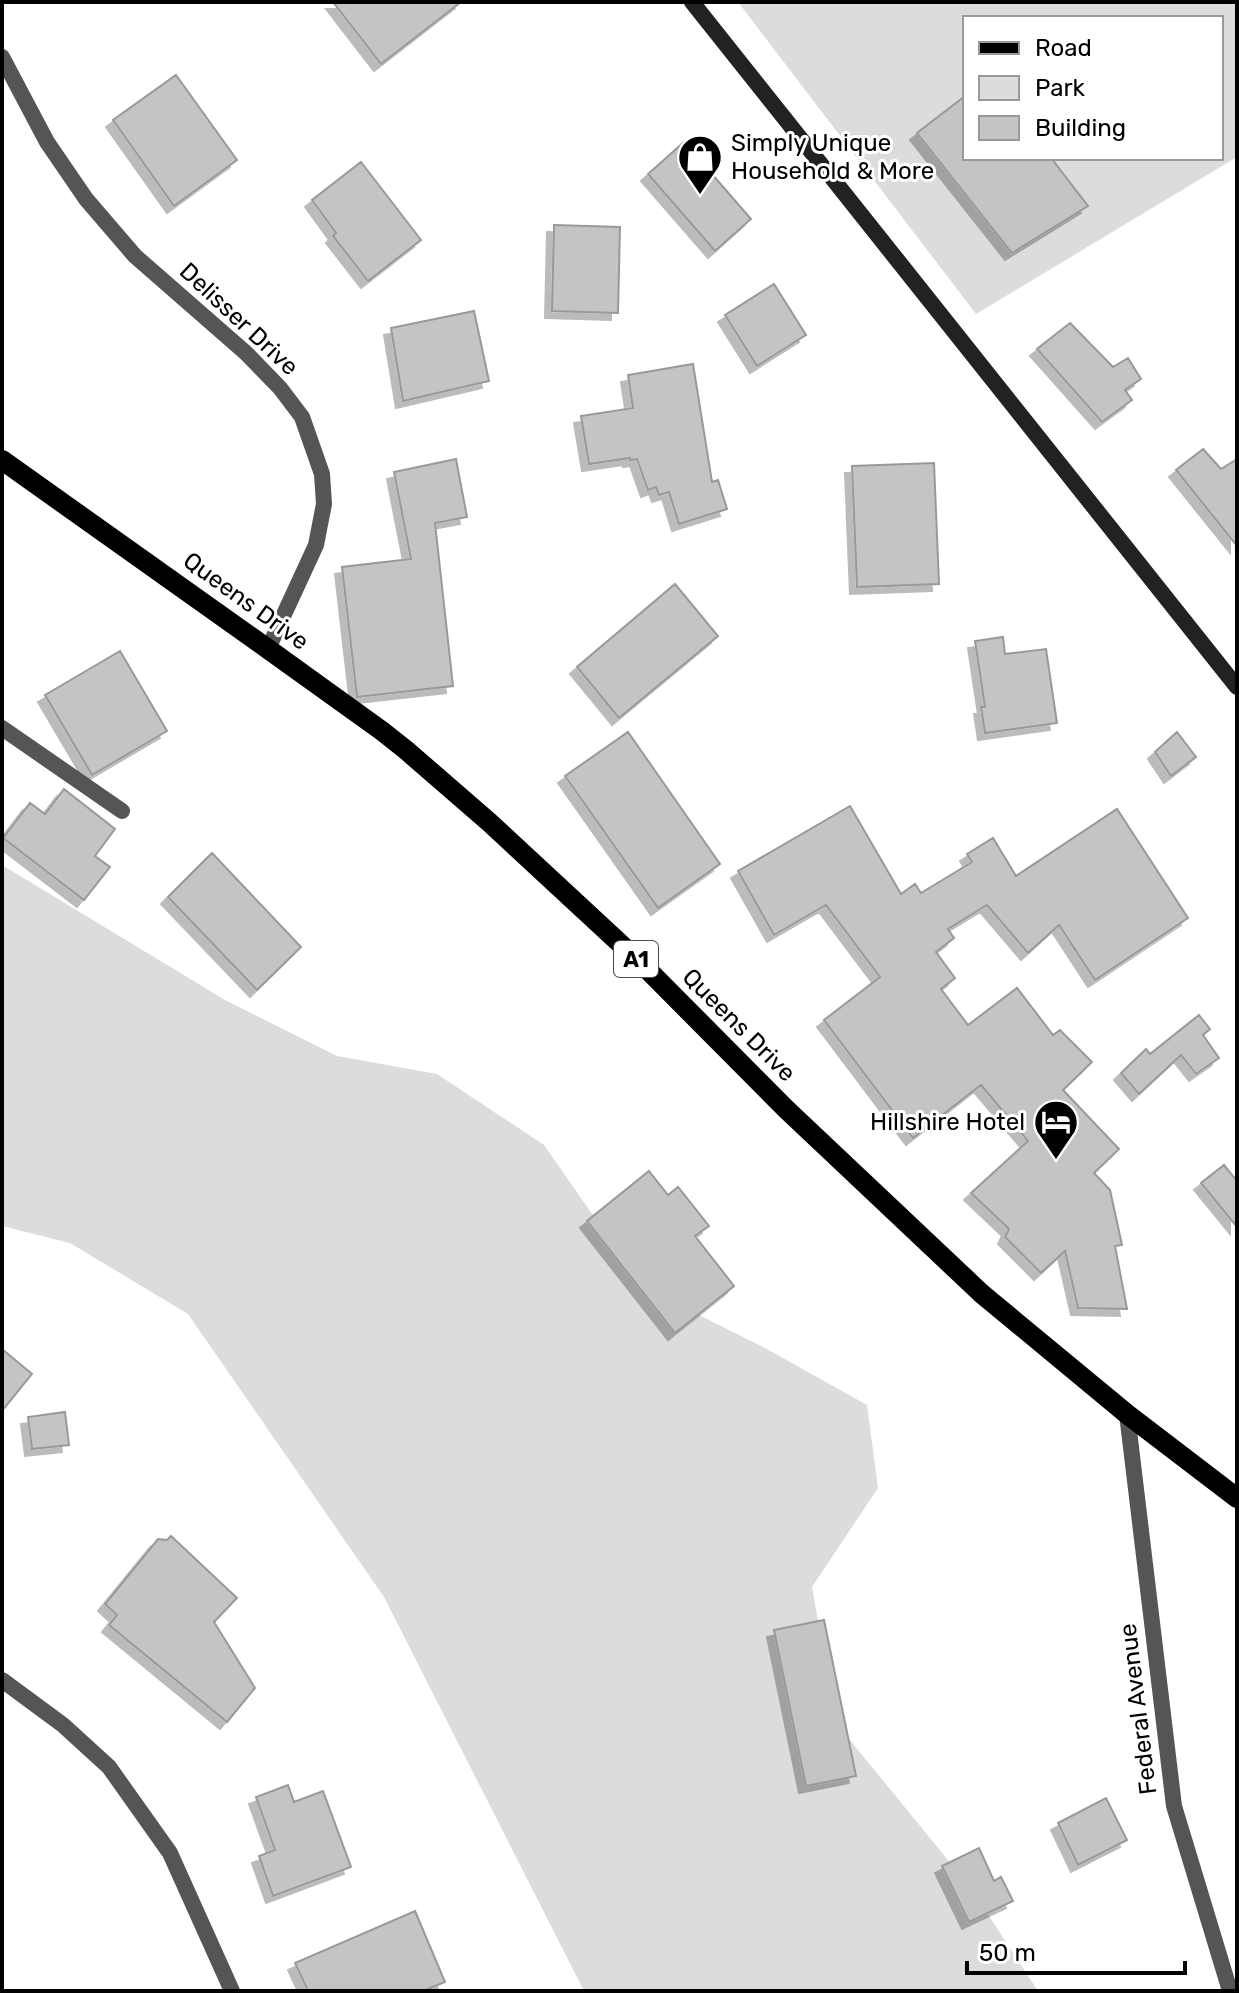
<svg xmlns="http://www.w3.org/2000/svg" width="1239" height="1993" font-family="Rubik,sans-serif">
<style>
.green{fill:#dcdcdc;fill-rule:evenodd}
.building{fill:#c4c4c4;stroke:#999;stroke-width:2;filter:url(#shadow)}
.lines{fill:none;stroke-linecap:round;stroke-linejoin:round}
.street{stroke:#555;stroke-width:16}
.secondary{stroke:#222;stroke-width:16}
.primary{stroke:#000;stroke-width:20}
.labels{text-anchor:middle;dominant-baseline:central;stroke-width:6;stroke-linejoin:round;paint-order:stroke}
.shield{fill:#fff;stroke:#4c4c4c;stroke-width:2}
.shield-label{font-size:22px;font-weight:bold;fill:#000}
.poi-label{font-size:24px;fill:#000;stroke:#fff;text-anchor:start}
.street-label{font-size:24px;fill:#000;stroke:#fff}
</style>
<defs>
<filter id="shadow"><feDropShadow dx="-7" dy="7" stdDeviation="0" flood-color="#0004"/></filter>
</defs>
<rect width="100%" height="100%" fill="#fff"/>
<path class="green" d="M 738,2 L 1237,2 L 1237,157 L 976,314 ZM 965,18 L 1221,18 L 1221,158 L 965,158 Z
M 2,865 L 225,1000 L 337,1056 L 437,1074 L 544,1145 L 643,1287 L 765,1348 L 867,1405 L 878,1488 L 812,1587 L 836,1723 L 970,1887 L 1038,1991 L 584,1991 L 384,1597 L 188,1314 L 70,1243 L 2,1226 Z"/>
<path class="building" d="M 333,2 L 461,2 L 381,64 Z
M 176,75 L 237,160 L 174,206 L 113,120 Z
M 965,96 L 965,158 L 1051,158 L 1088,206 L 1012,253 L 917,133 Z
M 684,142 L 751,219 L 715,251 L 648,174 Z
M 361,162 L 421,240 L 368,281 L 333,236 L 336,233 L 312,200 Z
M 554,225 L 620,227 L 618,313 L 552,311 Z
M 774,284 L 806,335 L 757,366 L 725,315 Z
M 474,311 L 489,381 L 403,401 L 391,328 Z
M 1070,323 L 1113,367 L 1128,358 L 1141,379 L 1125,390 L 1132,400 L 1102,422 L 1037,349 Z
M 693,364 L 712,482 L 718,480 L 727,509 L 679,524 L 669,492 L 659,495 L 656,487 L 648,490 L 637,459 L 630,460 L 630,458 L 589,464 L 581,416 L 633,408 L 628,375 Z
M 1203,449 L 1221,469 L 1237,459 L 1237,546 L 1176,470 Z
M 456,459 L 467,517 L 435,523 L 453,686 L 357,697 L 342,567 L 411,559 L 394,472 Z
M 934,463 L 939,584 L 857,587 L 852,466 Z
M 675,584 L 718,636 L 619,718 L 577,667 Z
M 1003,637 L 1005,654 L 1046,649 L 1057,723 L 985,733 L 981,707 L 985,707 L 975,641 Z
M 120,651 L 167,731 L 92,775 L 45,695 Z
M 628,732 L 720,864 L 658,908 L 565,776 Z
M 1177,732 L 1196,757 L 1171,776 L 1155,752 Z
M 64,789 L 115,829 L 95,856 L 110,867 L 84,900 L 3,838 L 30,803 L 45,814 Z
M 850,806 L 901,894 L 915,884 L 921,893 L 972,862 L 967,854 L 993,838 L 1016,876 L 1117,809 L 1188,918 L 1095,980 L 1059,925 L 1028,953 L 987,905 L 948,929 L 954,938 L 936,952 L 955,978 L 941,989 L 968,1025 L 1017,988 L 1053,1035 L 1060,1030 L 1092,1062 L 1063,1090 L 1119,1149 L 1094,1173 L 1110,1190 L 1122,1245 L 1115,1246 L 1127,1309 L 1078,1308 L 1065,1251 L 1041,1273 L 1005,1237 L 1009,1229 L 971,1193 L 1028,1141 L 981,1085 L 913,1138 L 824,1020 L 880,977 L 826,905 L 774,935 L 738,871 Z
M 212,853 L 301,947 L 257,990 L 168,897 Z
M 1199,1015 L 1210,1029 L 1203,1035 L 1219,1058 L 1196,1074 L 1181,1055 L 1139,1094 L 1121,1073 L 1146,1049 L 1150,1054 Z
M 1224,1165 L 1237,1181 L 1237,1227 L 1201,1183 Z
M 649,1171 L 668,1195 L 678,1187 L 709,1226 L 695,1236 L 734,1286 L 675,1333 L 587,1221 Z
M 2,1349 L 32,1374 L 2,1411 Z
M 65,1412 L 69,1445 L 32,1449 L 28,1417 Z
M 171,1536 L 237,1598 L 214,1622 L 255,1688 L 227,1722 L 109,1625 L 117,1615 L 105,1604 L 158,1539 L 167,1540 Z
M 824,1620 L 856,1776 L 806,1786 L 774,1630 Z
M 288,1785 L 294,1802 L 323,1791 L 351,1867 L 273,1896 L 259,1856 L 275,1850 L 256,1797 Z
M 1106,1798 L 1127,1840 L 1078,1865 L 1058,1823 Z
M 979,1848 L 994,1881 L 1001,1877 L 1013,1901 L 969,1922 L 942,1866 Z
M 415,1911 L 445,1982 L 423,1991 L 308,1991 L 295,1963 Z"/>
<g class="lines">
<path class="street" d="M 2,57 L 47,142 L 86,199 L 135,256 L 246,353 L 280,388 L 302,417 L 322,474 L 324,504 L 316,545 L 268,649
M 2,728 L 122,811
M 1127,1414 L 1174,1806 L 1230,1991
M 2,1680 L 63,1725 L 109,1767 L 170,1853 L 232,1991"/>
<path class="secondary" d="M 692,2 L 1237,687"/>
<path class="primary" d="M 2,460 L 268,649 L 382,731 L 406,750 L 489,822 L 639,961 L 786,1109 L 982,1294 L 1127,1414 L 1237,1498"/>
</g>
<defs>
<g id="shop-pin" transform="scale(2.3)"><path d="M0 17L-7.5 6A9.5 9.5 0 1 1 7.5 6Z" fill="#000" stroke="#fff"/><path d="M-5-2.5h2.3a2.7 3.5 0 0 1 5.4 0H5L5.5 6h-11ZM-1.5-2.5h3a1.5 2.3 0 0 0-3 0Z" fill="#fff"/></g>
<g id="hotel-pin" transform="scale(2.3)"><path d="M0 17L-7.5 6A9.5 9.5 0 1 1 7.5 6Z" fill="#000" stroke="#fff"/><path d="M-6-4.5h1.5V1H6V5H4.5V3h-9V5H-6ZM-4 0a1.8 1.8 0 1 1 3.6 0ZM.5 0V-2.5h3Q6-2.5 6 0Z" fill="#fff"/></g>
</defs>
<g fill-rule="evenodd">
<use href="#shop-pin" x="700" y="157"/>
<use href="#hotel-pin" x="1056" y="1122"/>
</g>
<g class="labels">
<rect class="shield" x="614" y="941" width="44" height="36" rx="6"/>
<g class="shield-label">
<text x="636" y="959">A1</text>
</g>
<g class="poi-label">
<text x="731" y="143">Simply Unique<tspan x="731" dy="28">Household &amp; More</tspan></text>
<text x="1025" y="1122" text-anchor="end">Hillshire Hotel</text>
</g>
<g class="street-label">
<text transform="translate(239 319) rotate(43)">Delisser Drive</text>
<text transform="translate(246 601) rotate(36)">Queens Drive</text>
<text transform="translate(739 1025) rotate(45)">Queens Drive</text>
<text transform="translate(1138 1709) rotate(-97)">Federal Avenue</text>
</g>
</g>
<rect width="1239" height="1993" fill="none" stroke="#000000" stroke-width="8"/>
<rect x="963" y="16" width="260" height="144" fill="#ffffff" stroke="#999999" stroke-width="2"/>
<rect x="979" y="42" width="40" height="12" fill="#000000" stroke="#999999" stroke-width="2"/>
<text x="1035" y="56" font-size="24" fill="#000000">Road</text>
<rect x="979" y="76" width="40" height="24" fill="#dcdcdc" stroke="#999999" stroke-width="2"/>
<text x="1035" y="96" font-size="24" fill="#000000">Park</text>
<rect x="979" y="116" width="40" height="24" fill="#c4c4c4" stroke="#999999" stroke-width="2"/>
<text x="1035" y="136" font-size="24" fill="#000000">Building</text>
<path d="M967 1961v12h218v-12" fill="none" stroke="#000000" stroke-width="4"/>
<text x="979" y="1961" font-size="24" fill="#000000" stroke="#ffffff" stroke-width="6" paint-order="stroke">50 m</text>
</svg>
